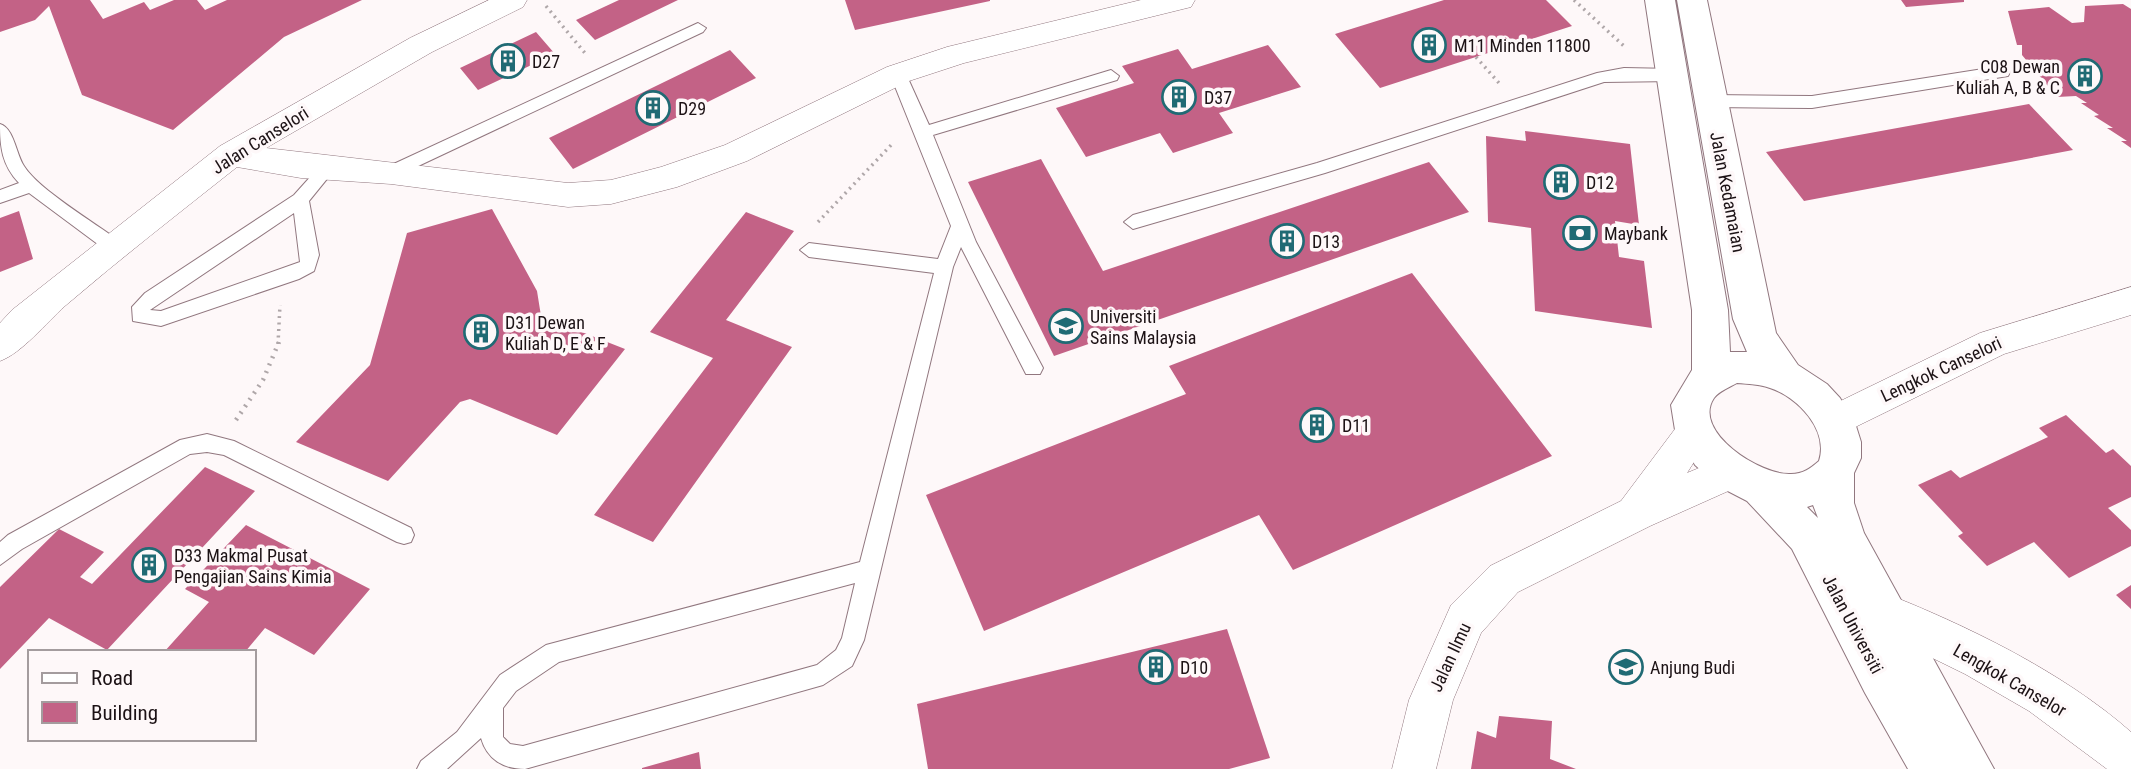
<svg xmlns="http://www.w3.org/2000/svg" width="2131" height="769" font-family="'Roboto Condensed',sans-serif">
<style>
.building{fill:#c36286}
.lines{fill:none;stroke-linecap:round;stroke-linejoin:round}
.service-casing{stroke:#91777f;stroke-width:2}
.minor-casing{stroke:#91777f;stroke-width:1}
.tertiary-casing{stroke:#91777f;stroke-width:2}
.path-far1{stroke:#afa7a9;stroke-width:3.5;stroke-dasharray:2 4.5;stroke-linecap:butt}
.path{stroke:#afa7a9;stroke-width:4.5;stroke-dasharray:2 6;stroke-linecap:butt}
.service{fill:#fff;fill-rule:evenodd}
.minor{fill:#fff;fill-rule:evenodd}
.tertiary{fill:#fff;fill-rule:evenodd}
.labels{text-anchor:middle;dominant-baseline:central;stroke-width:7;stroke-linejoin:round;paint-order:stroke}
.poi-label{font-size:18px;fill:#1c1215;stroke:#fef8f9;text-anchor:start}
.street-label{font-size:18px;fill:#1c1215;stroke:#fef8f9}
</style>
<rect width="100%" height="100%" fill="#fef8f9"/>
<path class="building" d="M 0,0 L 90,0 L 103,19 L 144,2 L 150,10 L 174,0 L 197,0 L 205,10 L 227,0 L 362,0 L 284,37 L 173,130 L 82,95 L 49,6 L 35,20 L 0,32 Z
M 619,0 L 678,0 L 595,40 L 576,20 Z
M 845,0 L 990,0 L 990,1 L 855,30 Z
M 1444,0 L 1546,0 L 1572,26 L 1380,88 L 1335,34 Z
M 1901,0 L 1964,0 L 1964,2 L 1906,7 Z
M 2123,4 L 2131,9 L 2131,148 L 2121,141 L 2127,141 L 2107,128 L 2113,128 L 2094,116 L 2099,115 L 2081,103 L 2087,103 L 2076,96 L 2057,97 L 2022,55 L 2022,45 L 2017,45 L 2008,11 L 2049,7 L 2072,23 L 2084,22 L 2085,6 Z
M 536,32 L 555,54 L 478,90 L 460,68 Z
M 1268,45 L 1301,87 L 1219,113 L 1233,133 L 1173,153 L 1160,133 L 1086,157 L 1056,108 L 1134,83 L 1122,66 L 1178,49 L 1192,69 Z
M 730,50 L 756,78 L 573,169 L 549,138 Z
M 2029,104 L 2073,150 L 1804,201 L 1766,152 Z
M 1525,131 L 1630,144 L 1639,225 L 1615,221 L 1619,257 L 1644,261 L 1652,328 L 1535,311 L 1531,228 L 1488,222 L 1486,136 L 1526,141 Z
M 1041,159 L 1103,271 L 1429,162 L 1469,212 L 1054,356 L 968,182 Z
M 492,209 L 537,291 L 541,316 L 625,349 L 557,435 L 470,399 L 460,402 L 388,481 L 296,442 L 370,365 L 407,233 Z
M 19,211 L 33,259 L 0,272 L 0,218 Z
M 746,212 L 794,231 L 726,320 L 792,347 L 653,542 L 594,515 L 713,358 L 650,332 Z
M 1412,273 L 1552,456 L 1293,570 L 1259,515 L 984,631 L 926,495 L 1186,394 L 1169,366 Z
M 2066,415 L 2106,453 L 2113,449 L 2131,466 L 2131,497 L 2108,508 L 2131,530 L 2131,546 L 2069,578 L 2034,542 L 1987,566 L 1958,536 L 1963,533 L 1918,485 L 1951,470 L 1960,478 L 2048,437 L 2039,428 Z
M 205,467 L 255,491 L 107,650 L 49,618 L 0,669 L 0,587 L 59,529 L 104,552 L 80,577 L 92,584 Z
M 246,525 L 370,589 L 314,655 L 265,628 L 245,652 L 164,652 L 209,602 L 185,589 Z
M 2131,585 L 2131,609 L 2116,595 Z
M 1227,629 L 1270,758 L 1229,769 L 928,769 L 917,704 Z
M 1499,716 L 1552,721 L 1550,759 L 1576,769 L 1471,769 L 1477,731 L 1496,738 Z
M 699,752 L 701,769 L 642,769 L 642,768 Z"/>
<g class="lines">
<g class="service-casing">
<path id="service" d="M 698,23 L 706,28 L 703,32 L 397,176 L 391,178 L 383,172 L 385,168 Z
M 2002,66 L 2010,72 L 2008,76 L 1812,108 L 1711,107 L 1703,101 L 1711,95 L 1812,96 Z
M 898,68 L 906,74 L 929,125 L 1111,70 L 1119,76 L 1117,80 L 933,135 L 976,242 L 1043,368 L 1040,374 L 1026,374 L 961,247 L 953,267 L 864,640 L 852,666 L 823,685 L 525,769 C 503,769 487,759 481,738 L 447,769 L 417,769 L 421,761 L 457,732 L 500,675 L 546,645 L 860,562 L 934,273 L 809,257 L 800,250 L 809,243 L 938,259 L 951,226 L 890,74 ZM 855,583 L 842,638 L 836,650 L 817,665 L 523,746 L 510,744 L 503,737 L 503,708 L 516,691 L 559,662 Z
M 1624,68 L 1674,69 L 1682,75 L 1674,81 L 1604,82 L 1325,173 L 1133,229 L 1124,222 L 1133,215 L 1317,163 L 1597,73 Z
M 0,124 C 14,128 16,154 24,166 C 38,189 95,223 119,241 L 122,246 L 119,251 L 107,251 L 29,193 L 0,203 L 0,190 L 19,183 C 2,165 0,147 0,124 Z
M 327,163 L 335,169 L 309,201 L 319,255 L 314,271 L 299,279 L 161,326 L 133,321 L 132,307 L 145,293 L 294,195 L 321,165 ZM 294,213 L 300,262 L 161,311 L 150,310 Z
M 207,434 L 234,441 L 411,528 L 414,535 L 411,542 L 404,544 L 397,542 L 224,455 L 207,452 L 190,454 L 22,549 L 0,565 L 0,542 L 8,535 L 180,440 Z"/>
</g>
<g class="minor-casing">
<path id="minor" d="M 489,0 L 527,0 L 523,7 L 432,52 L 266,148 L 568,183 L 611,180 L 661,167 L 725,145 L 887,67 L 947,47 L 1141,0 L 1195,0 L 1191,7 L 964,63 L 909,81 L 747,161 L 677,187 L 611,204 L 568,207 L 391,184 L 301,178 L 237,167 C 179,213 121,258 65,306 C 46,323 22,353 0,361 L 0,323 L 12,310 L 220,146 L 410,38 Z
M 2131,287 L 2131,315 L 2004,354 L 1835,437 L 1822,432 L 1816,421 L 1822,410 L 1980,333 Z
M 1694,416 L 1707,421 L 1713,432 L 1687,473 L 1730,455 L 1744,460 L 1749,472 L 1744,484 L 1650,526 L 1518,592 L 1481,633 L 1453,700 L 1436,769 L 1392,769 L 1409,700 L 1451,605 L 1490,566 L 1621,501 L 1681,421 Z
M 1882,592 C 1966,625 2063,672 2131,732 L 2131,769 L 2107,769 L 2029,711 L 1965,674 L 1867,626 L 1861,612 L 1867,598 Z"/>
</g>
<g class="tertiary-casing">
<path id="tertiary" d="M 1645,0 L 1675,0 L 1728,310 L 1730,352 L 1747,352 L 1733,319 L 1677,0 L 1707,0 L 1776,333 L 1798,365 L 1827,384 L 1840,398 L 1856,426 L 1861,442 L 1861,458 L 1854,473 L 1854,503 L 1864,533 L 1994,769 L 1908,769 L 1865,693 L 1792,549 L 1747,501 L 1718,486 L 1695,465 L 1675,430 L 1671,405 L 1692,370 L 1692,310 ZM 1737,383 C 1748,384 1760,384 1770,388 C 1798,397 1829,430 1819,461 C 1811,468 1803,474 1791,474 C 1762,476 1691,432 1714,398 C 1719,391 1730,387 1737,383 ZM 1813,505 L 1818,518 L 1807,507 Z"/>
</g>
<path class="path-far1" d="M 1574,0 L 1625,47
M 546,6 L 585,53
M 1476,57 L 1499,83
M 818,222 L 894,142
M 278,344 L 280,305"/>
<path class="path" d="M 236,420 L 263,380 L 279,342"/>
<use href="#service" class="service"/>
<use href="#minor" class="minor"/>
<use href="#tertiary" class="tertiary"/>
</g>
<defs>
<g id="building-ring" transform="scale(1.75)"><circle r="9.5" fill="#fef8f9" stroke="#206a74" stroke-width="1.5"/><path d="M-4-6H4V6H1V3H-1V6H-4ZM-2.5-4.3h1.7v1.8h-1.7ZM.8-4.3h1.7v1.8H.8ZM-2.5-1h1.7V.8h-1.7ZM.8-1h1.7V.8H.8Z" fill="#206a74"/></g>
<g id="bank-ring" transform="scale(1.75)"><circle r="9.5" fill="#fef8f9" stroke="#206a74" stroke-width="1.5"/><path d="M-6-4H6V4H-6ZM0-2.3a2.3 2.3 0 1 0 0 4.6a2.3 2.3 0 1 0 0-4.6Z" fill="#206a74"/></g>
<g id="university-ring" transform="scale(1.75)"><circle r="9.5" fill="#fef8f9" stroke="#206a74" stroke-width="1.5"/><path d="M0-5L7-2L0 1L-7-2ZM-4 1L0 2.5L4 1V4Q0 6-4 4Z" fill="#206a74"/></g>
</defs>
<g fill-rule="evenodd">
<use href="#building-ring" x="1429" y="45"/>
<use href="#building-ring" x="508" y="61"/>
<use href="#building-ring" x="2085" y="76"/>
<use href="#building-ring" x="1179" y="97"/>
<use href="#building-ring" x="653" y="108"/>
<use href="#building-ring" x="1561" y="182"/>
<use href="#bank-ring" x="1580" y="233"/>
<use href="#building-ring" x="1287" y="241"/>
<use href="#university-ring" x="1066" y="326"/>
<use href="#building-ring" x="481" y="332"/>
<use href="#building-ring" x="1317" y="425"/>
<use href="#building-ring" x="149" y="565"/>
<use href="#building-ring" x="1156" y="667"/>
<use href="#university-ring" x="1626" y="667"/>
</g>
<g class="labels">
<g class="poi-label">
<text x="1454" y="45">M11 Minden 11800</text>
<text x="532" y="61">D27</text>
<text x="2060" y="66" text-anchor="end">C08 Dewan<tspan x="2060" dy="21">Kuliah A, B &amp; C</tspan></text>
<text x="1204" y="97">D37</text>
<text x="678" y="108">D29</text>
<text x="1586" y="182">D12</text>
<text x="1604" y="233">Maybank</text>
<text x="1312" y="241">D13</text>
<text x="1090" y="316">Universiti<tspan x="1090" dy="21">Sains Malaysia</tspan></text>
<text x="505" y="322">D31 Dewan<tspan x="505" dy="21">Kuliah D, E &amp; F</tspan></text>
<text x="1342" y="425">D11</text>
<text x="174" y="555">D33 Makmal Pusat<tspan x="174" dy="21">Pengajian Sains Kimia</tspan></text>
<text x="1180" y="667">D10</text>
<text x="1650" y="667">Anjung Budi</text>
</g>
<g class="street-label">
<text transform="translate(260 140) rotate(-32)">Jalan Canselori</text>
<text transform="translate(1728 192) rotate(79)">Jalan Kedamaian</text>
<text transform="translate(1941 369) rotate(-25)">Lengkok Canselori</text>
<text transform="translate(1853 624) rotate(62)">Jalan Universiti</text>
<text transform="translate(1450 657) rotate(-65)">Jalan Ilmu</text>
<text transform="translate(2010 680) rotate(30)">Lengkok Canselor</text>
</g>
</g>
<rect x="28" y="650" width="228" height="91" fill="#fef8f9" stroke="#a49c9e" stroke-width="2"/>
<rect x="42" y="673" width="35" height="10" fill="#ffffff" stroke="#a49c9e" stroke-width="2"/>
<text x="91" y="685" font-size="21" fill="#1c1215">Road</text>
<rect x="42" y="702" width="35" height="21" fill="#c36286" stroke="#a49c9e" stroke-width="2"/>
<text x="91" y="720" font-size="21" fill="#1c1215">Building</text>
</svg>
